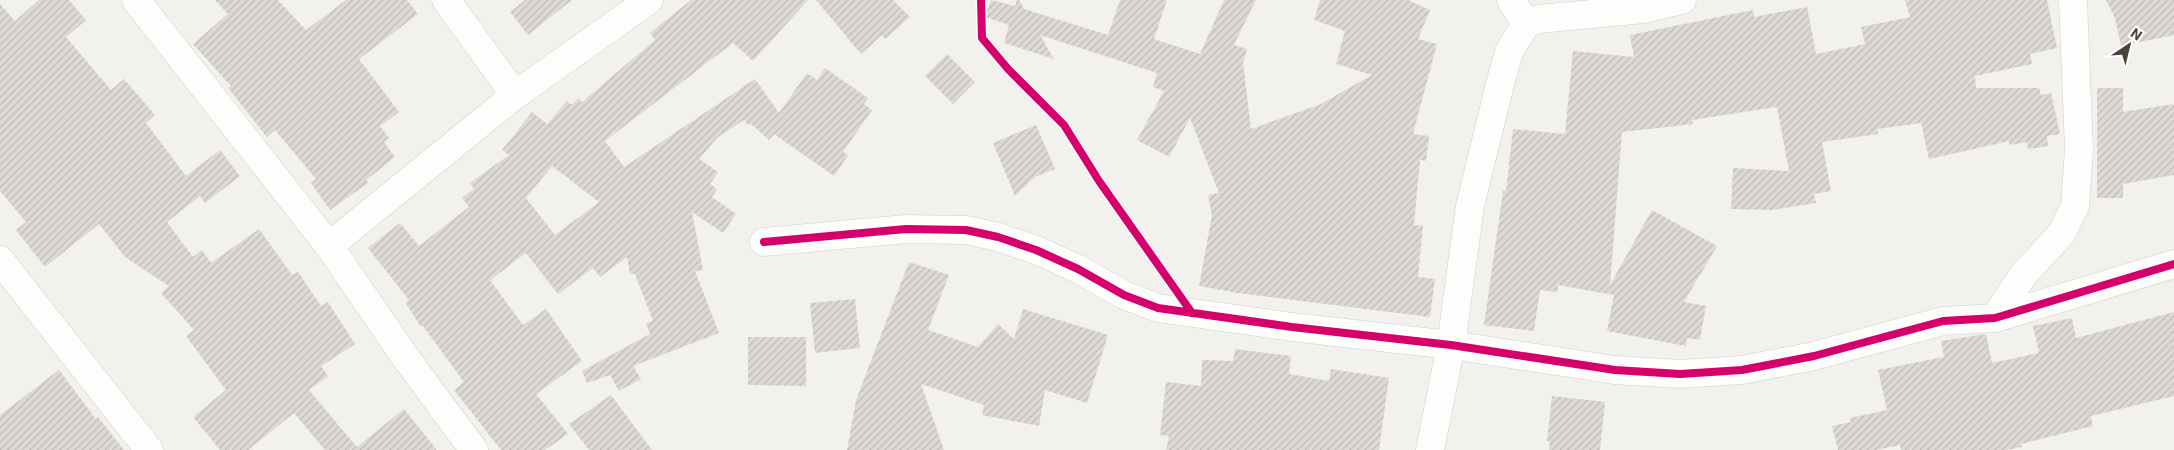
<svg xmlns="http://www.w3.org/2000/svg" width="2174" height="450" font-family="Roboto,sans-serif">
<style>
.building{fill:url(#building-hatch);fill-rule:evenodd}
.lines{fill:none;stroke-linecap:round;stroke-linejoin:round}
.street-casing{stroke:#d1cfca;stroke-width:29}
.street{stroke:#fdfdfc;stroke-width:28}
.cycleway-casing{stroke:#fff;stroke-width:11}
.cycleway{stroke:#d6006c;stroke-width:8}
</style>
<defs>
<pattern id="building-hatch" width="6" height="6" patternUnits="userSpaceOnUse" patternTransform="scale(1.25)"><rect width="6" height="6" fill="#dddad5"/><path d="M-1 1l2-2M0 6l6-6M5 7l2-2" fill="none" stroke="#bfbcb8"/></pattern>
</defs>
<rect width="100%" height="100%" fill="#f3f1ed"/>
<path class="building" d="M 39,0 L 69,0 L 86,20 L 66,37 L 111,90 L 124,79 L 155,115 L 146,123 L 186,176 L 220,150 L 240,176 L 205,203 L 200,196 L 167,222 L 193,257 L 202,250 L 211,263 L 259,229 L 292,275 L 298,272 L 321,306 L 328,302 L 355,344 L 321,366 L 328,376 L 309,390 L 357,447 L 404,409 L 437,450 L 325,450 L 294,413 L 248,450 L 220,450 L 193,417 L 226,390 L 186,336 L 194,330 L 161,293 L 169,286 L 125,257 L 99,224 L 45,267 L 16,230 L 26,222 L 0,191 L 0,4 L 15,21 Z
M 215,0 L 278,0 L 306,30 L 346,0 L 407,0 L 418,14 L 359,59 L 399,112 L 380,126 L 389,138 L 384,142 L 395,157 L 366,180 L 368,183 L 330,210 L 311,183 L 316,179 L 275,130 L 267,137 L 228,88 L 231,86 L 193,44 L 228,14 Z
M 525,0 L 572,0 L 528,35 L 510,12 Z
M 691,0 L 808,0 L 753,61 L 733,43 L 605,141 L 624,167 L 755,79 L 779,113 L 807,73 L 817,80 L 825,68 L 868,98 L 864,104 L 872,110 L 843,152 L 848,155 L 834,176 L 774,134 L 769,140 L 751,124 L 748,125 L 744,120 L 718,137 L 699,159 L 718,172 L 710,184 L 717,189 L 712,197 L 736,214 L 723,233 L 692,212 L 703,270 L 695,271 L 719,333 L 633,366 L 641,379 L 619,391 L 610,375 L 587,383 L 582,371 L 650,334 L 646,323 L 653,321 L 635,274 L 630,274 L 627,257 L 600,277 L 593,268 L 558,294 L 526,253 L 490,280 L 523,325 L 546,309 L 582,361 L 536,394 L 568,434 L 545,450 L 501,450 L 454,390 L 464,382 L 423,326 L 421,327 L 405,302 L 409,300 L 368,248 L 400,223 L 419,246 L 469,207 L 462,198 L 474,189 L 470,183 L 509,155 L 502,150 L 532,112 L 547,124 L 567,101 L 572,105 L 578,98 L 582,102 L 655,40 L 650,33 ZM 552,166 L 599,202 L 555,235 L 526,198 Z
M 816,0 L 893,0 L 910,17 L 885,39 L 882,35 L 861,54 Z
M 991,0 L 1015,6 L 1017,0 L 1019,0 L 1024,9 L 1108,35 L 1120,0 L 1167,0 L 1154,39 L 1200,54 L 1224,0 L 1256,0 L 1234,45 L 1247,49 L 1243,63 L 1251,129 L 1321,104 L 1372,75 L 1336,64 L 1345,31 L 1314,20 L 1320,0 L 1408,0 L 1430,10 L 1418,39 L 1437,44 L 1413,134 L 1429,136 L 1426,161 L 1420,160 L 1414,225 L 1423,226 L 1418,277 L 1435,279 L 1430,317 L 1238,293 L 1199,286 L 1212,215 L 1208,195 L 1219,193 L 1190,118 L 1169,157 L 1137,140 L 1164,91 L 1153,87 L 1157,73 L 1040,35 L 1054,59 L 1004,43 L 1009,25 L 985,17 Z
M 1905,0 L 2047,0 L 2057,48 L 2030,54 L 2032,64 L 1975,76 L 1976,88 L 2039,88 L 2041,95 L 2051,93 L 2060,134 L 2047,136 L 2048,146 L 2028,149 L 2027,142 L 2009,145 L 2009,141 L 1929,159 L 1921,123 L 1877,129 L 1878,134 L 1822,142 L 1831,191 L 1814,194 L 1816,203 L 1772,210 L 1731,209 L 1733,168 L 1789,171 L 1777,107 L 1692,120 L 1693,124 L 1622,132 L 1610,285 L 1652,210 L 1717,246 L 1684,302 L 1706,306 L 1700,340 L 1687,338 L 1686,346 L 1607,331 L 1614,295 L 1558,285 L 1557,292 L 1540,290 L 1534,331 L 1484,325 L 1503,191 L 1506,191 L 1513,129 L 1565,134 L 1573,51 L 1634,57 L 1630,35 L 1753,10 L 1754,17 L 1807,7 L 1816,54 L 1865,44 L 1861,27 L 1910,17 Z
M 2106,0 L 2174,0 L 2174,35 L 2121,46 L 2115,18 Z
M 947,54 L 975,82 L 953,104 L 925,76 Z
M 2097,88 L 2123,88 L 2123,112 L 2174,104 L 2174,175 L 2123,184 L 2123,198 L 2097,198 Z
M 1036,125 L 1055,169 L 1035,177 L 1015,196 L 993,143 Z
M 909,262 L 949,275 L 928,330 L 978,347 L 998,324 L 1014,339 L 1023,309 L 1108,335 L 1087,403 L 1045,390 L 1039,426 L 982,415 L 984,405 L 921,384 L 944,450 L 847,450 L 856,400 Z
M 855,299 L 860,348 L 815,353 L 810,303 Z
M 2174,312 L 2174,396 L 2091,416 L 2093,426 L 2021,444 L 2022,447 L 2007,450 L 1901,450 L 1900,445 L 1875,450 L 1838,450 L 1832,426 L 1851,422 L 1850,418 L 1887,410 L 1878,370 L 1944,357 L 1941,341 L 1986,334 L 1992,363 L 2039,353 L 2033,326 L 2072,318 L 2076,338 Z
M 748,337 L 806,337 L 806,386 L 748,385 Z
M 1235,349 L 1291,356 L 1289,374 L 1329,381 L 1331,369 L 1389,378 L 1379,450 L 1166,450 L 1169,436 L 1160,435 L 1166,382 L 1201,386 L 1202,360 L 1233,361 Z
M 59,370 L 96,419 L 98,417 L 124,450 L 0,450 L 0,415 Z
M 611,395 L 652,450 L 589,450 L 569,424 Z
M 1552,396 L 1605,402 L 1600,450 L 1549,450 L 1550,441 L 1547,441 Z"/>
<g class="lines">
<g class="street-casing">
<path id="street" d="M 136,0 L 329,246 L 408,361 L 474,450
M 446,0 L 515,95
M 1511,0 L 1526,24
M 764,242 L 906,229 L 966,230 L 998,237 L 1036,250 L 1078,269 L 1124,295 L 1158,308 L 1292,327 L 1451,345 L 1615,370 L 1680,374 L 1742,370 L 1814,356 L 1943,321 L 1995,318 L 2174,264
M 329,246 L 515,95 L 649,0
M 0,260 L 149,450
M 1995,318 L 2023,275 L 2062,233 L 2075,206 L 2079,150 L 2073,0
M 1430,450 L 1451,345 L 1470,206 L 1500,84 L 1509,52 L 1526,24 L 1539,19 L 1644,9 L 1682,0"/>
</g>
<use href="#street" class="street"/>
<g class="cycleway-casing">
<path id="cycleway" d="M 981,0 L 982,38 L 1008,69 L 1064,125 L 1099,181 L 1192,313
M 764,242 L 906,229 L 966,230 L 998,237 L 1036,250 L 1078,269 L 1124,295 L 1158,308 L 1292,327 L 1451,345 L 1615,370 L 1680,374 L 1742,370 L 1814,356 L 1943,321 L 1995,318 L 2174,264"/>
</g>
<use href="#cycleway" class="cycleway"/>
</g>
<g transform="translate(2129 45) rotate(35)" stroke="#ffffff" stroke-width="4" paint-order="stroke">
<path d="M0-4L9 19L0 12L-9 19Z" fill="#4a4438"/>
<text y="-8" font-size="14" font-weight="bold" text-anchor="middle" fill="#4a4438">N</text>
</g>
</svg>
